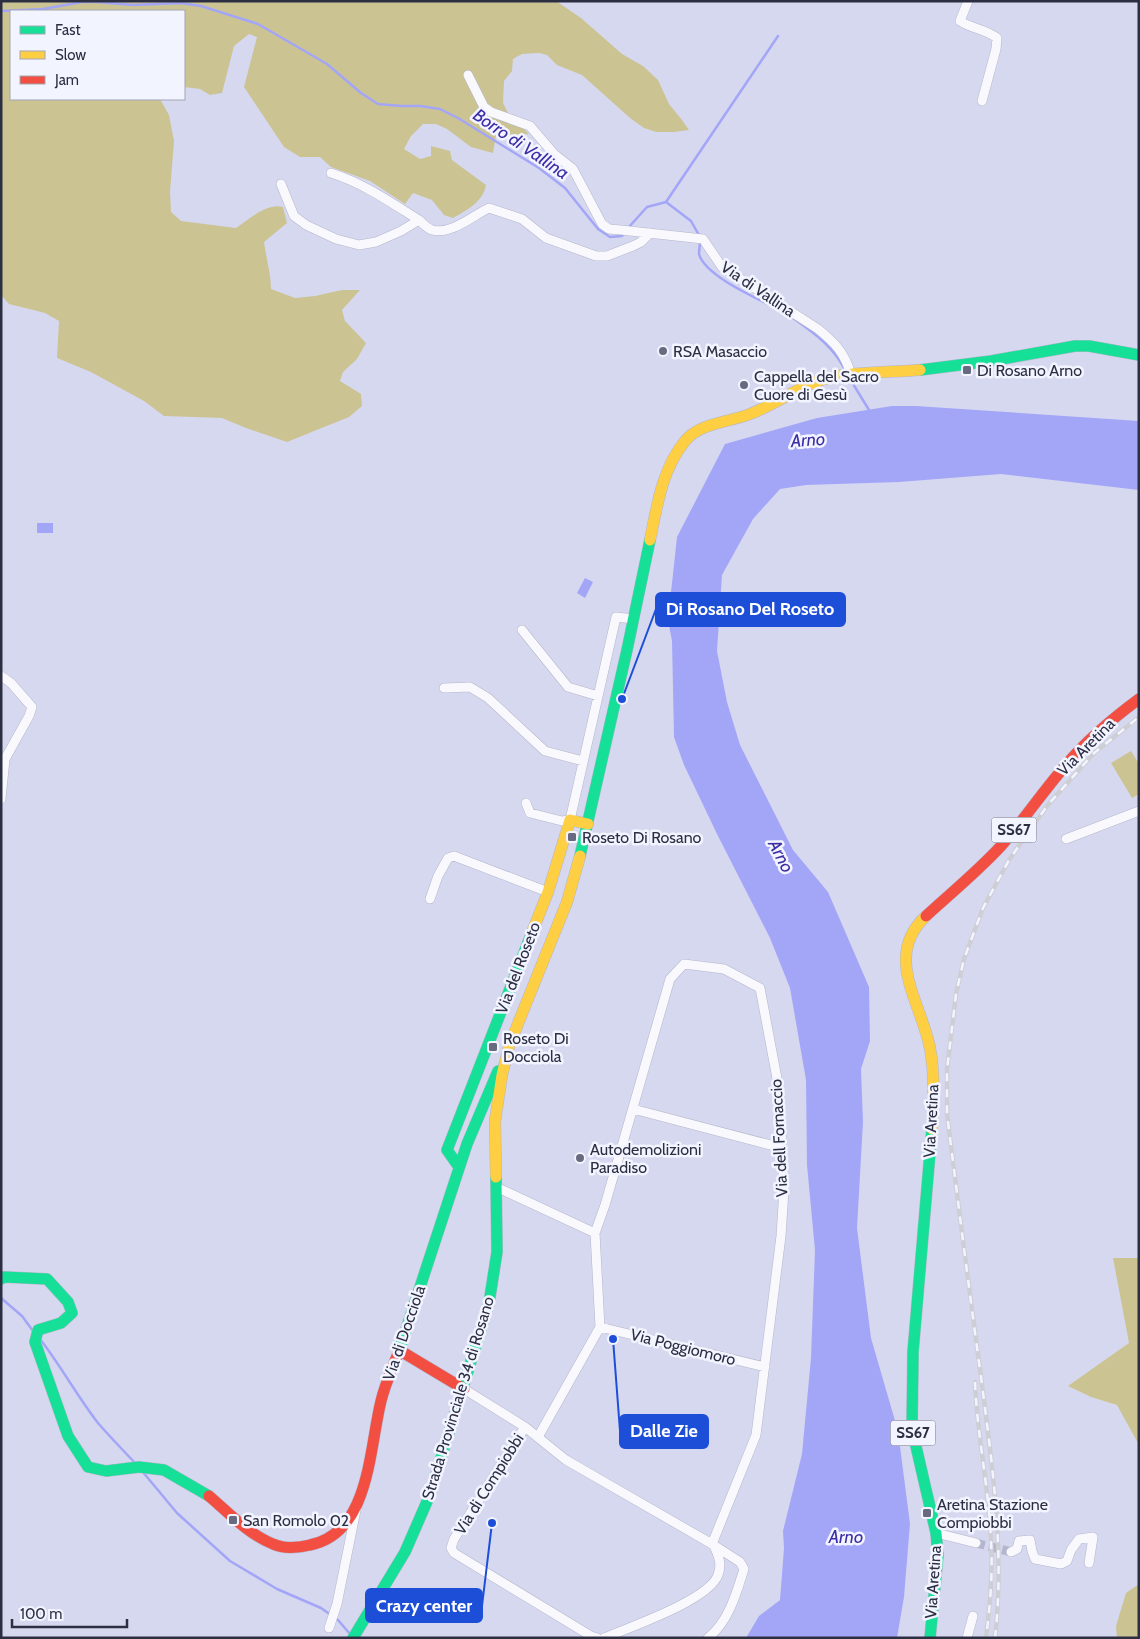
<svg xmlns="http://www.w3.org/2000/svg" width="1140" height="1639" font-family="Cabin,sans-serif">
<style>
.green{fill:#ccc393}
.water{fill:#a3a6f7}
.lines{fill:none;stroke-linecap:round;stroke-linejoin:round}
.stream{stroke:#a3a6f7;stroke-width:2.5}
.street-tunnel{stroke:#b4b6cd;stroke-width:9;stroke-dasharray:9 4.5;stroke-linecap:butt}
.street-casing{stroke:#b4b6ca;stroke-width:10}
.fast-casing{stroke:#b4b6ca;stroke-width:12}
.slow-casing{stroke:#b4b6ca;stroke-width:12}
.jam-casing{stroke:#b4b6ca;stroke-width:12}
.street{stroke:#f9f9fd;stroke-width:9}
.fast{stroke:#16e098;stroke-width:11}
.slow{stroke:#ffcf43;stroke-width:11}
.jam{stroke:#f24e42;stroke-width:11}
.rail-casing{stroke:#ceced5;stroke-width:4.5}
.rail{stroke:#f2f4ff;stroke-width:2.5;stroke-dasharray:8;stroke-linecap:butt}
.poi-dot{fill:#686a7f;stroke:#f2f4ff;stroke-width:2}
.labels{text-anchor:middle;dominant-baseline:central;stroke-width:5;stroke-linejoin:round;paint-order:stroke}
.shield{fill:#f2f4ff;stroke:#67697b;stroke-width:1}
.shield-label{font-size:15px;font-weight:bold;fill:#2c2e42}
.street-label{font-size:16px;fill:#2c2e42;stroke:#f2f4ff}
.poi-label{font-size:16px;fill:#2c2e42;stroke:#f2f4ff;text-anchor:start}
.water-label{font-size:18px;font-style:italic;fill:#3d2da6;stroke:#f2f4ff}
.leader{fill:none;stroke:#1d4ed8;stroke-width:2}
.callout-dot{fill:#1d4ed8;stroke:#f2f4ff;stroke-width:2}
.callout{fill:#1d4ed8;stroke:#1d4ed8;stroke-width:2}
.callout-label{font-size:18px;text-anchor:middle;font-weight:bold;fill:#fff}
</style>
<rect width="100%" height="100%" fill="#d6d8f0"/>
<path class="green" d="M 1,1 L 556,1 L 581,18 L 622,54 L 643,66 L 658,80 L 669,104 L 682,120 L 689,130 L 674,132 L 656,132 L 644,128 L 630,118 L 582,75 L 557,65 L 547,55 L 539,53 L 522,54 L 513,59 L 512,71 L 504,81 L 503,103 L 508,113 L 529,134 L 496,135 L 493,153 L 471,147 L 447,129 L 436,124 L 423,124 L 411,136 L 404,149 L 420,159 L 431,156 L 431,146 L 450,151 L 452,160 L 486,185 C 483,202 467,210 453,218 L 444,215 L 432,200 L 413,193 L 405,204 L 370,181 L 331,167 L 320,157 L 300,157 L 284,147 L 244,87 L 257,37 L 249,34 L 234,46 L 222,93 L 210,95 L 200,89 L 184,87 L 184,11 L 11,11 L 11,99 L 160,99 L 169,115 L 174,141 L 170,192 L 171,212 L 181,221 L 236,228 C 249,219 267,203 283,207 L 287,223 L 264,242 C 266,258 271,273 271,289 L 295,298 L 315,296 L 342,290 L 360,290 L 342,310 L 345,321 L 366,343 L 357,359 L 343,372 L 340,381 L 361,394 L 362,406 L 349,417 L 287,442 L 246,428 L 222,418 L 164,416 L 144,401 L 91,372 L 57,358 L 59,321 L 45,313 L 9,304 L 1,295 Z
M 1131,751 L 1139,764 L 1139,794 L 1132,798 L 1111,763 Z
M 1113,1258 L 1139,1258 L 1139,1445 L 1117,1405 L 1091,1397 L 1068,1386 L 1129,1343 Z
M 1139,1584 L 1139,1638 L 1117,1638 L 1116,1626 L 1126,1593 Z"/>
<path class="water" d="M 892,406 L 916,406 L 1139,421 L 1139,490 L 1001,474 L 899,482 L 806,485 L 780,489 L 753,519 L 722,575 L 717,651 L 727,702 L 740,745 L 793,850 L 828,892 L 869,987 L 870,1041 L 861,1069 L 863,1122 L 857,1228 L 871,1338 L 898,1431 L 910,1524 L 904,1597 L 897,1638 L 746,1638 L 759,1616 L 780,1600 L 784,1548 L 783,1531 L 802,1454 L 811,1358 L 815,1250 L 807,1165 L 806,1080 L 790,988 L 770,938 L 718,836 L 684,765 L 674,737 L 672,641 L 668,620 L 677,537 L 725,444 L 817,418 Z
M 37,523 L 53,523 L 53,533 L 37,533 Z
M 585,578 L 593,582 L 585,598 L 577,593 Z"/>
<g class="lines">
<path class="stream" d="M 1,11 L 43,9 L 82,2 L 97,2 L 133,5 L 181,3 L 201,6 L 258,24 L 327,64 L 361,93 L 378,104 L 401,106 L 420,106 L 440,109 L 458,118 L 539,168 L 565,188 L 598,229 L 610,237 L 622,236 L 625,232
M 666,202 L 778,36
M 628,228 L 647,207 L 666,202 L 691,221 L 700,237
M 700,242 C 700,245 699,250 699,254 C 705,277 763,301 784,312
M 789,315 C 811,331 833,345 845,370
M 850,379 L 869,410
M 1,1298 L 22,1316 L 33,1331
M 40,1339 C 61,1366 77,1396 98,1423 C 110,1437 123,1450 135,1463
M 142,1471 L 177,1513 L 230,1561 L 277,1589 L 321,1608 L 338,1620 L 350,1634"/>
<path class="street-tunnel" d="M 976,1543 L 1011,1552"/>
<g class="street-casing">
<path id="street" d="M 968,1 L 960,21 C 972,29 986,29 997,38 L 996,49 L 982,101
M 468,75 L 484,107 L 491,112 L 530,126 L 554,154 L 573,169 L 602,224 L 609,229 L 621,230 L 703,239 L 722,267 L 818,329 C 835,343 845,353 851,375
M 331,173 C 363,183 390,202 419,220
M 281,184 L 294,216 L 306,225 L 336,239 L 359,245 L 376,242 L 401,231 L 419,220 C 423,224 427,228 432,230 C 451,235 472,216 489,208 L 522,219 L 546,238 L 596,256 L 607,256 L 633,246 L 641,242 L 650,233
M 522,630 L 568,687 L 598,696
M 1,676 L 11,683 L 32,707 L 29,716 L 5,759 L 1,799
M 444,688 L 470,687 L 488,698 L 545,751 L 583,761
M 526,803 L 530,813 L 562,821 L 570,820 L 616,617 L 634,619
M 1066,839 L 1139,811
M 430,899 L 438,876 L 448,858 L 454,856 L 548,892
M 633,1109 L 782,1148
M 496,1187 L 595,1233
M 600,1327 L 765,1367
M 464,1389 L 525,1427 L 566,1460 L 712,1544 L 740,1562 L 744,1569 C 736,1594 729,1621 708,1638
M 525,1427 L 454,1539 L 451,1548 L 454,1553 L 591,1636 L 597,1638
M 538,1437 L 600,1327 L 595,1233 L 605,1205 L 670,979 L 684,964 L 724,969 L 760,988 L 779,1089 L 784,1190 L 781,1236 L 756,1435 L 712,1544
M 936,1533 L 976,1543
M 1011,1552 L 1017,1549 L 1019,1541 L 1030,1540 L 1032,1551 L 1035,1559 L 1061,1564 L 1067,1561 L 1071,1550 L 1079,1539 L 1093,1537 L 1089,1563
M 329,1628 L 337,1604 L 356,1510
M 604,1638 C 630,1627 709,1600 718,1575 C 722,1565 719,1556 714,1546
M 967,1638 L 973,1616"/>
</g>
<g class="fast-casing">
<path id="fast" d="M 920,370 L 991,361 L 1075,346 L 1089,346 L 1139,355
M 580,856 L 627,650 L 650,540
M 459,1167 L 447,1150 L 531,935
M 1,1279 L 4,1277 L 47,1279 L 68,1302 L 72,1313 L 61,1323 L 38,1330 L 35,1342 L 68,1436 L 88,1467 L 106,1471 L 139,1467 L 164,1470 L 209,1496
M 399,1351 L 467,1144 L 498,1071
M 353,1638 L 405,1552 L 429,1497 L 489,1303 L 497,1252 L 496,1177
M 930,1638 L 938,1555 L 936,1533 L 912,1429 L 913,1352 L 932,1129"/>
</g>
<g class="slow-casing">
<path id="slow" d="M 650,540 C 657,506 662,469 685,441 C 699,423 730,422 750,414 C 779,403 806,381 837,376 C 864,372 893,372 920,370
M 926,916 C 883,956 921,1002 930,1048 C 935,1075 934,1102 932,1129
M 531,935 L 548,892 L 570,820 L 588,824
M 496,1177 L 495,1121 L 502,1075 L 509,1046 L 567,902 L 580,856"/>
</g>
<g class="jam-casing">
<path id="jam" d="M 926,916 C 951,893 978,871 1001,846 C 1024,820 1043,791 1066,765 C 1087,740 1112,719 1139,699
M 399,1350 L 464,1389
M 209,1496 C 229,1513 248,1534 273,1544 C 284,1549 298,1548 310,1545 C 370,1533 369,1449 381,1401 C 385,1384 393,1367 399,1351"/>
</g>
<use href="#street" class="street"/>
<use href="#fast" class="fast"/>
<use href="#slow" class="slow"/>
<use href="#jam" class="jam"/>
<g class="rail-casing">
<path id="rail" d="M 975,1382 C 977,1435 989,1488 991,1542 C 993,1574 990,1606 986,1638
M 995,1638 C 1005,1550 992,1464 981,1377 C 969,1289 958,1202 947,1114 L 947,1070 L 956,994 L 964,959 L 983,908 L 1009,860 L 1047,806 L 1093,754 L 1139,717"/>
</g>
<use href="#rail" class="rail"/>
</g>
<g class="poi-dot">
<circle cx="663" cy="351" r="5"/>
<rect x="962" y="365" width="10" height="10" rx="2.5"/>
<circle cx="744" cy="385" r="5"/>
<rect x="567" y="832" width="10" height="10" rx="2.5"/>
<rect x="488" y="1042" width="10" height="10" rx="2.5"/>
<circle cx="580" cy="1158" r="5"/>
<rect x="922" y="1508" width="10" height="10" rx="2.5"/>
<rect x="228" y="1515" width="10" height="10" rx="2.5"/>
</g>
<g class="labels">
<g class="shield">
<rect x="991.5" y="817.5" width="45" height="25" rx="4"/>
<rect x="890.5" y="1420.5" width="45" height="25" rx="4"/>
</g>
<g class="shield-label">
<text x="1014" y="830">SS67</text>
<text x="913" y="1433">SS67</text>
</g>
<g class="street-label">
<text transform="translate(758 289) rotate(34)">Via di Vallina</text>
<text transform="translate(1086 747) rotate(-45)">Via Aretina</text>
<text transform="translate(518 968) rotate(-69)">Via del Roseto</text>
<text transform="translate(931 1121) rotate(-87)">Via Aretina</text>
<text transform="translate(779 1138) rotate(-93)">Via dell Fornaccio</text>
<text transform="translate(404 1333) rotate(-71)">Via di Docciola</text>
<text transform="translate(683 1347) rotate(14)">Via Poggiomoro</text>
<text transform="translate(458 1398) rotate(-73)">Strada Provinciale 34 di Rosano</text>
<text transform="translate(489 1484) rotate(-58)">Via di Compiobbi</text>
<text transform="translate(933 1582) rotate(-86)">Via Aretina</text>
</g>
<g class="poi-label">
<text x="673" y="351">RSA Masaccio</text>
<text x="977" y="370">Di Rosano Arno</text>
<text x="754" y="376">Cappella del Sacro<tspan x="754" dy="18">Cuore di Gesù</tspan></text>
<text x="582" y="837">Roseto Di Rosano</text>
<text x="503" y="1038">Roseto Di<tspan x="503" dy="18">Docciola</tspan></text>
<text x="590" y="1149">Autodemolizioni<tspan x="590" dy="18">Paradiso</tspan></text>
<text x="937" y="1504">Aretina Stazione<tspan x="937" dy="18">Compiobbi</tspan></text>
<text x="243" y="1520">San Romolo 02</text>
</g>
<g class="water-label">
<text transform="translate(521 144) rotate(34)">Borro di Vallina</text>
<text transform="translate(808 440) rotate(-4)">Arno</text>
<text transform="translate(781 856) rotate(63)">Arno</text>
<text x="846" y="1537">Arno</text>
</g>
</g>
<path class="leader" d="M622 699L656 609M613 1339L620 1431M492 1523L482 1606"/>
<g class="callout-dot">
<circle cx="622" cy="699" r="5"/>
<circle cx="613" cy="1339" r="5"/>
<circle cx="492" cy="1523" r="5"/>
</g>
<g class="callout">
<rect x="656" y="593" width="189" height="33" rx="5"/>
<rect x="620" y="1415" width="88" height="33" rx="5"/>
<rect x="366" y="1589" width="116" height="33" rx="5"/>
</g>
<g class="callout-label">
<text x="750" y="615">Di Rosano Del Roseto</text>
<text x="664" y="1437">Dalle Zie</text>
<text x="424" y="1612">Crazy center</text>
</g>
<rect width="1140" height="1639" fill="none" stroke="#2c2e42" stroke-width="5"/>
<rect x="10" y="10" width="175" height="90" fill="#f2f4ff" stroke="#a3a5b3"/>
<rect x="20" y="26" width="25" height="8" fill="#16e098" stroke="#a3a5b3"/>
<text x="55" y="35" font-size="15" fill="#2c2e42">Fast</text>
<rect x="20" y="51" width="25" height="8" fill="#ffcf43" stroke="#a3a5b3"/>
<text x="55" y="60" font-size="15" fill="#2c2e42">Slow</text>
<rect x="20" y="76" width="25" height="8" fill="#f24e42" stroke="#a3a5b3"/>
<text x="55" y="85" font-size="15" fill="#2c2e42">Jam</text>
<path d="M12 1619v8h115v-8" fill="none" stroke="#2c2e42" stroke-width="2.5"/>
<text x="20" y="1619" font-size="15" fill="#2c2e42" stroke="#f2f4ff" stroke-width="4" paint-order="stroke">100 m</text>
</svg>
